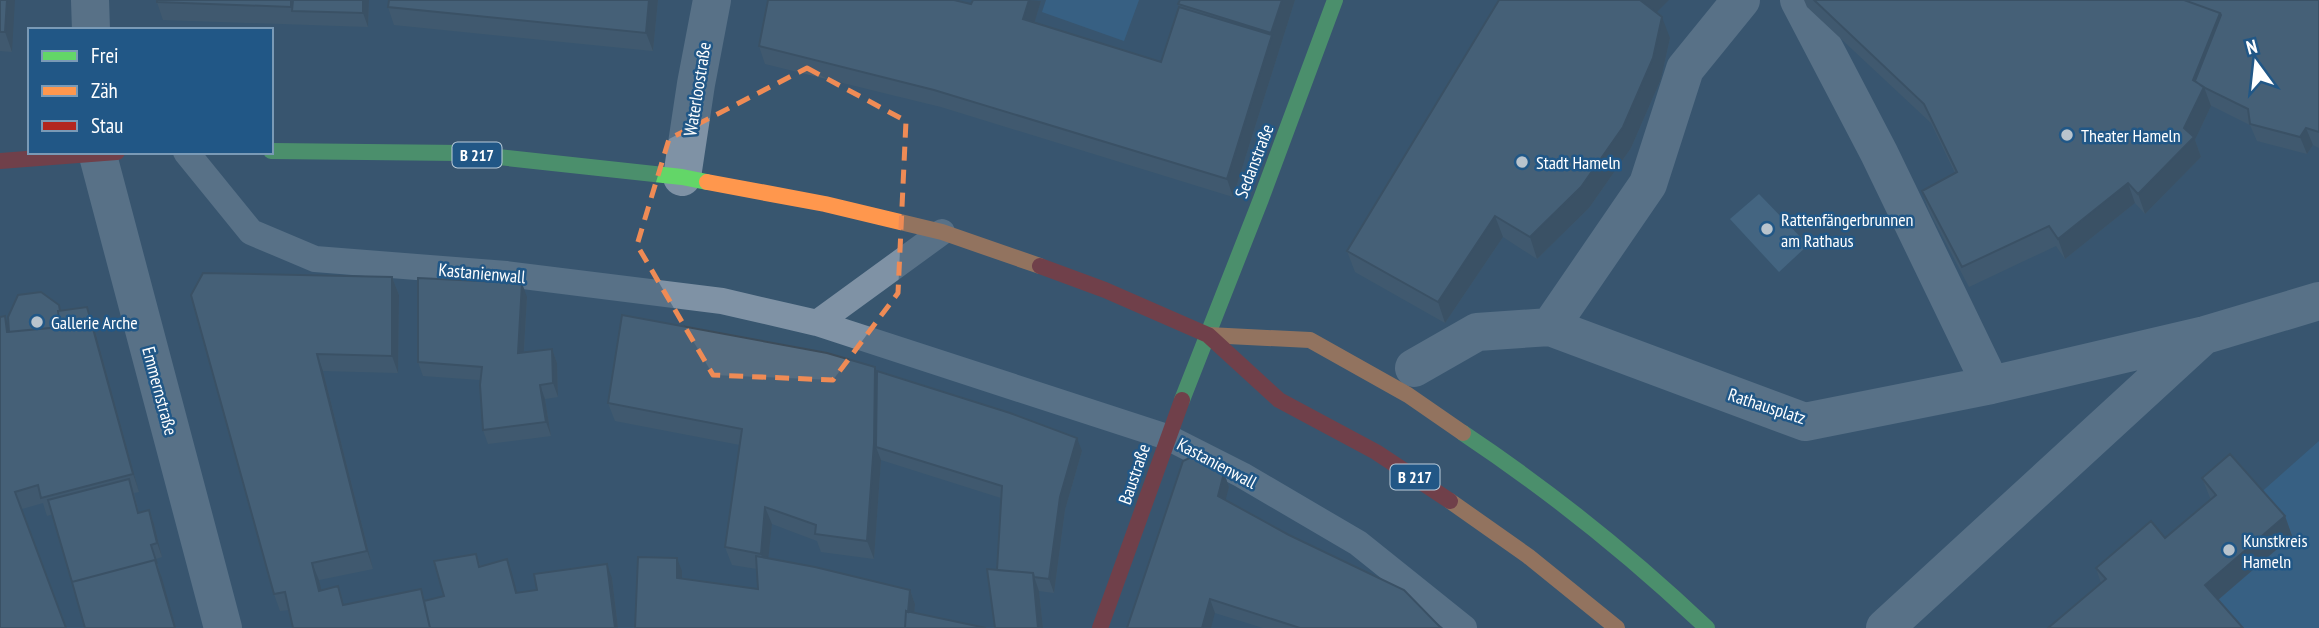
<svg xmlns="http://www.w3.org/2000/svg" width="2319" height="628" font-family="'PT Sans Narrow',sans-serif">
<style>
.green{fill:#356d9c}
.water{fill:#527898}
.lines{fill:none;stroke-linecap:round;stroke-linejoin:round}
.lane{stroke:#7f92a5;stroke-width:26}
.street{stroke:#7f92a5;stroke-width:38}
.fast{stroke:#63d668;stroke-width:16}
.slow{stroke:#ff974d;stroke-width:16}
.jam{stroke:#b3261e;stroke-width:16}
.wall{fill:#4a5e6f}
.shaded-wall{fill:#3c4c5a}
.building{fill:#566d81;stroke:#3c4c5a;stroke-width:2}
.marked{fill:none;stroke:#ef8b55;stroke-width:5;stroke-dasharray:14 9;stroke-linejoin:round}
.poi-dot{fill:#b9c4cd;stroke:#215786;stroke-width:2.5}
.labels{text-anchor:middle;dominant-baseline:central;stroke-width:5;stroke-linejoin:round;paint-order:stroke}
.shield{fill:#215786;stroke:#bccddb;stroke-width:2}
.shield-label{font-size:16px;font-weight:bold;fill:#fff}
.street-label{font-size:18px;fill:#fff;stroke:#215786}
.poi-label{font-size:18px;fill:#fff;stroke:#215786;text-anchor:start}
</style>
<rect width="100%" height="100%" fill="#38566f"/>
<path class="green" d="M 1046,0 L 1139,0 L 1124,41 L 1042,12 Z
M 2319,441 L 2319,628 L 2232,628 L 2212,605 L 2292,536 L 2257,496 Z"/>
<path class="water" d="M 1759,194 L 1808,245 L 1779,272 L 1730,219 Z"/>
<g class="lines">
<path class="lane" d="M 186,152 L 251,232 L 315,259 L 506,274 L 722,301 L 817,323 L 1167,437 L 1242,475 L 1358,543 L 1464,628
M 817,323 L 942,232"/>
<path class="street" d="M 90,0 L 91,30
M 1799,0 L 1879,153 L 1991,385
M 97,152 L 223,628
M 682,177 L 696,84 L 712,0
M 1550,327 L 1805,422 L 1991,385 L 2205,335 L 2319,301
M 1414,368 L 1477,332 L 1550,327 L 1648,184 L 1685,69 L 1741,0
M 1885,628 L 2203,336"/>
<path class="fast" d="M 271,151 L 461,153 L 682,177 L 707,182
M 1182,400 L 1261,199 L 1335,0
M 1463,433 C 1550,491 1631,556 1707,628"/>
<path class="slow" d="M 707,182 L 825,204 L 942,232 L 1040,266
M 1208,335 L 1310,340 L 1408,395 L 1463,433
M 1450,501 L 1528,556 L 1617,628"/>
<path class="jam" d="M 0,161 L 117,152
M 1040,266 L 1105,290 L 1208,335 L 1279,400 L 1376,452 L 1450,501
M 1100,628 L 1182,400"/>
</g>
<path class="wall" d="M 0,0 L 12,52 L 0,51 Z
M 369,0 L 368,27 L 163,20 L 157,2 Z
M 389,0 L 658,0 L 653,51 L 394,25 L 388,7 Z
M 1180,0 L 1295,0 L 1233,197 L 941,107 L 765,64 L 759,46 L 971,4 L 1041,1 L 1034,23 L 1161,62 L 1179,7 L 1178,4 Z
M 1804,0 L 2319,0 L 2319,148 L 2313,145 L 2307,154 L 2257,141 L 2250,125 L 2210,105 L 2211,106 L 2195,140 L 2201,157 L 2145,214 L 2135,203 L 2065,259 L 2056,246 L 1969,287 L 1929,211 L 1922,191 L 1955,173 L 1931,123 L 1807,7 Z
M 1656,12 L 1670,38 L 1661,79 L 1631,148 L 1589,208 L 1537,259 L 1503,237 L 1445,323 L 1355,272 L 1347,251 Z
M 203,273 L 392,277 L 399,295 L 398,373 L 323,371 L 373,569 L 319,580 L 321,590 L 345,605 L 426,601 L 444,596 L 476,554 L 481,567 L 507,559 L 517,593 L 612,578 L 618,628 L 293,628 L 289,610 L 280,611 L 274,594 Z
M 527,297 L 524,352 L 552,349 L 557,363 L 558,397 L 545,399 L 551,436 L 488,444 L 483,430 L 480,380 L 423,376 L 418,362 Z
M 87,307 L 93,324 L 139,492 L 134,493 L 139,513 L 149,510 L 154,524 L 162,557 L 156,559 L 176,628 L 85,628 L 53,514 L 47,516 L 43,503 L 22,509 L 0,628 L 5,316 L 9,326 L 61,311 Z
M 875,367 L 877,371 L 1082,451 L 1065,510 L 1054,593 L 1039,591 L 1043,628 L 995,628 L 1001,498 L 881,460 L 874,559 L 821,552 L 817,541 L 772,524 L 768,559 L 910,590 L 915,604 L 914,613 L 635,628 L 682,571 L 682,578 L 758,589 L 757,569 L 732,565 L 725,547 L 740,445 L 615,421 L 608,403 Z
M 1224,473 L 1229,487 L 1225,500 L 1441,628 L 1263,628 L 1215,613 L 1127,628 Z
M 2202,478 L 2285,516 L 2292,536 L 2218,600 L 2101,583 L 2096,568 L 2165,538 L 2211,500 Z"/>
<path class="shaded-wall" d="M 7,0 L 15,0 L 12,52 L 5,32 Z
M 363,0 L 369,0 L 368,27 L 363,13 Z
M 649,0 L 658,0 L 653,51 L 646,33 Z
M 1029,0 L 1041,1 L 1030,37 L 1023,19 Z
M 1282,0 L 1295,0 L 1233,197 L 1227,179 Z
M 1640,0 L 1669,0 L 1648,21 Z
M 2220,13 L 2227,32 L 2204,87 L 2211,106 L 2195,140 L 2201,157 L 2145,214 L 2138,194 L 2184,128 L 2193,80 Z
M 1662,17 L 1670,38 L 1661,79 L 1631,148 L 1589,208 L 1537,259 L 1530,237 Z
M 2306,128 L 2313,145 L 2307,154 L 2300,137 Z
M 2128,183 L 2135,203 L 2065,259 L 2058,239 Z
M 1495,216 L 1503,237 L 1445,323 L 1438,302 Z
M 392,277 L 399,295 L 398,373 L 392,356 Z
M 522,283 L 527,297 L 523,366 L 518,353 Z
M 87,307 L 93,324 L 139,492 L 133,474 Z
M 5,316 L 12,334 L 7,332 Z
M 552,349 L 557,363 L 558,397 L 553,383 Z
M 317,354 L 323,371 L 373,569 L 367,551 Z
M 875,367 L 882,385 L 876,447 L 881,460 L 874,559 L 867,541 Z
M 540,385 L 545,399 L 551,436 L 546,422 Z
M 1077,438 L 1082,451 L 1065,510 L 1054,593 L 1049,579 L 1060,497 Z
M 1224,473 L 1229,487 L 1223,510 L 1218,496 Z
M 765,507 L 772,524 L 767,571 L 761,554 Z
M 149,510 L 154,524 L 162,557 L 157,543 Z
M 2285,516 L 2292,536 L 2212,605 L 2205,585 Z
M 677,558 L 682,571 L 682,591 L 677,578 Z
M 507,559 L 512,573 L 521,607 L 516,593 Z
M 155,560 L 162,578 L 176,628 L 175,628 Z
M 312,563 L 319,580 L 326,608 L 319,591 Z
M 607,564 L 612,578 L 618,628 L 615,628 Z
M 1033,573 L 1039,591 L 1043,628 L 1038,628 Z
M 910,590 L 915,604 L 913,628 L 907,628 Z
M 1210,599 L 1215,613 L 1211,628 L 1202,628 Z"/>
<path class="building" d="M 0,0 L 7,0 L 5,32 L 0,32 Z
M 157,0 L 291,0 L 291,7 L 157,2 Z
M 293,0 L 363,0 L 363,13 L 292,11 Z
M 389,0 L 649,0 L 646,33 L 388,7 Z
M 768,0 L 954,0 L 971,4 L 973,0 L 1029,0 L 1023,19 L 1161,62 L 1179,7 L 1272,35 L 1227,179 L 934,90 L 759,46 Z
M 1180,0 L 1282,0 L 1271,33 L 1178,4 Z
M 1499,0 L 1640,0 L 1662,17 L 1653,58 L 1623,127 L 1581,187 L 1530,237 L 1495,216 L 1438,302 L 1347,251 Z
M 1814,0 L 2184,0 L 2220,13 L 2193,80 L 2204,87 L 2184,128 L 2194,137 L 2138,194 L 2128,183 L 2058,239 L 2049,226 L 1962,267 L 1922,191 L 1957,172 L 1924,104 Z
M 2184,0 L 2319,0 L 2319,132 L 2306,128 L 2300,137 L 2250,124 L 2248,109 L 2203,87 L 2195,81 L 2221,15 L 2220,13 Z
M 203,273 L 392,277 L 392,356 L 317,354 L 367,551 L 312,563 L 319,591 L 338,586 L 343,605 L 421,589 L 430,628 L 293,628 L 285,592 L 274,594 L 191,295 Z
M 418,278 L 522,283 L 518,353 L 552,349 L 553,383 L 540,385 L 546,422 L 483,430 L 480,385 L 482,367 L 418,362 Z
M 41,292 L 59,305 L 60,311 L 58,311 L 60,327 L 9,332 L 8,317 L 18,295 Z
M 87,307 L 133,474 L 41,498 L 38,485 L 15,492 L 66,628 L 0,628 L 0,317 L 5,316 L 7,332 L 60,327 L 58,311 Z
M 622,315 L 827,353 L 875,367 L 874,443 L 867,541 L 815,534 L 816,525 L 765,507 L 761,554 L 725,547 L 742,429 L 608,403 Z
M 877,371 L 1010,413 L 1077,438 L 1060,497 L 1049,579 L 1034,577 L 1033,573 L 997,570 L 1002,486 L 876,447 Z
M 2230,454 L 2285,516 L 2205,585 L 2243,628 L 2048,628 L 2106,579 L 2096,568 L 2151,521 L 2165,538 L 2216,495 L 2202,478 Z
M 1194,456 L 1218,462 L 1224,473 L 1218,496 L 1289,535 L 1404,590 L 1441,628 L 1300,628 L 1210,599 L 1202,628 L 1127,628 L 1183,461 Z
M 129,479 L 138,513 L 149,510 L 157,543 L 151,545 L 157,564 L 155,560 L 72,582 L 48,500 Z
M 476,554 L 479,567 L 507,559 L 516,593 L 537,590 L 534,574 L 607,564 L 615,628 L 430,628 L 424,601 L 444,596 L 434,561 Z
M 756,556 L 815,567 L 910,590 L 908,612 L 906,611 L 905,628 L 635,628 L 638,557 L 677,558 L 677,578 L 758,589 Z
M 155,560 L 175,628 L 85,628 L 72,582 Z
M 987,569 L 1033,573 L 1038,628 L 995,628 Z
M 906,611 L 986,628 L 905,628 Z"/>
<path d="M0 0H2319V628H0ZM 807,68 L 906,121 L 898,293 L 833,380 L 713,375 L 637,245 L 669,139 Z" fill="#38566f" fill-opacity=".55" fill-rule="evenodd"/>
<path class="marked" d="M 807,68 L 906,121 L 898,293 L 833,380 L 713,375 L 637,245 L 669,139 Z"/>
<g class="poi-dot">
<circle cx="2067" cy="135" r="7"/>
<circle cx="1522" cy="162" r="7"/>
<circle cx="1767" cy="229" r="7"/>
<circle cx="37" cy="322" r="7"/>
<circle cx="2229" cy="550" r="7"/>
</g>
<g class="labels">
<g class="shield">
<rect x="452.5" y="142.5" width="49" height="25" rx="5"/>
<rect x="1390.5" y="464.5" width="49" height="25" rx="5"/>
</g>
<g class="shield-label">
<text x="477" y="155">B 217</text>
<text x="1415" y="477">B 217</text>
</g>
<g class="street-label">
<text transform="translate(697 89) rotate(-81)">Waterloostraße</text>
<text transform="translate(1254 161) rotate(-69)">Sedanstraße</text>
<text transform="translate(482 273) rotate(5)">Kastanienwall</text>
<text transform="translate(160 391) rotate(75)">Emmernstraße</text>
<text transform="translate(1767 406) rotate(18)">Rathausplatz</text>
<text transform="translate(1217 463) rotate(28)">Kastanienwall</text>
<text transform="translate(1134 474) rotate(-71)">Baustraße</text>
</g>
<g class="poi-label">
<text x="2081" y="135">Theater Hameln</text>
<text x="1536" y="162">Stadt Hameln</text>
<text x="1781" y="219">Rattenfängerbrunnen<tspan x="1781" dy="21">am Rathaus</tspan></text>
<text x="51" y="322">Gallerie Arche</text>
<text x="2243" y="540">Kunstkreis<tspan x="2243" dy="21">Hameln</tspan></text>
</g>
</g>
<rect x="28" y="28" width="245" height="126" fill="#215786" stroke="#7a9ab6" stroke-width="2"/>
<rect x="42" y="51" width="35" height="10" fill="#63d668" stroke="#7a9ab6" stroke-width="2"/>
<text x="91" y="63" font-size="21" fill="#ffffff">Frei</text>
<rect x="42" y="86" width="35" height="10" fill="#ff974d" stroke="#7a9ab6" stroke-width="2"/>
<text x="91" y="98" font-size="21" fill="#ffffff">Zäh</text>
<rect x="42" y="121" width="35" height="10" fill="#b3261e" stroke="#7a9ab6" stroke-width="2"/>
<text x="91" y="133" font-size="21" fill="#ffffff">Stau</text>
<g transform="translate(2256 63) rotate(345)" stroke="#215786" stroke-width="5" paint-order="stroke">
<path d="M0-5L12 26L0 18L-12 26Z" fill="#ffffff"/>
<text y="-10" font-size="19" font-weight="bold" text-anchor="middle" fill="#ffffff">N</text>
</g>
</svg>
